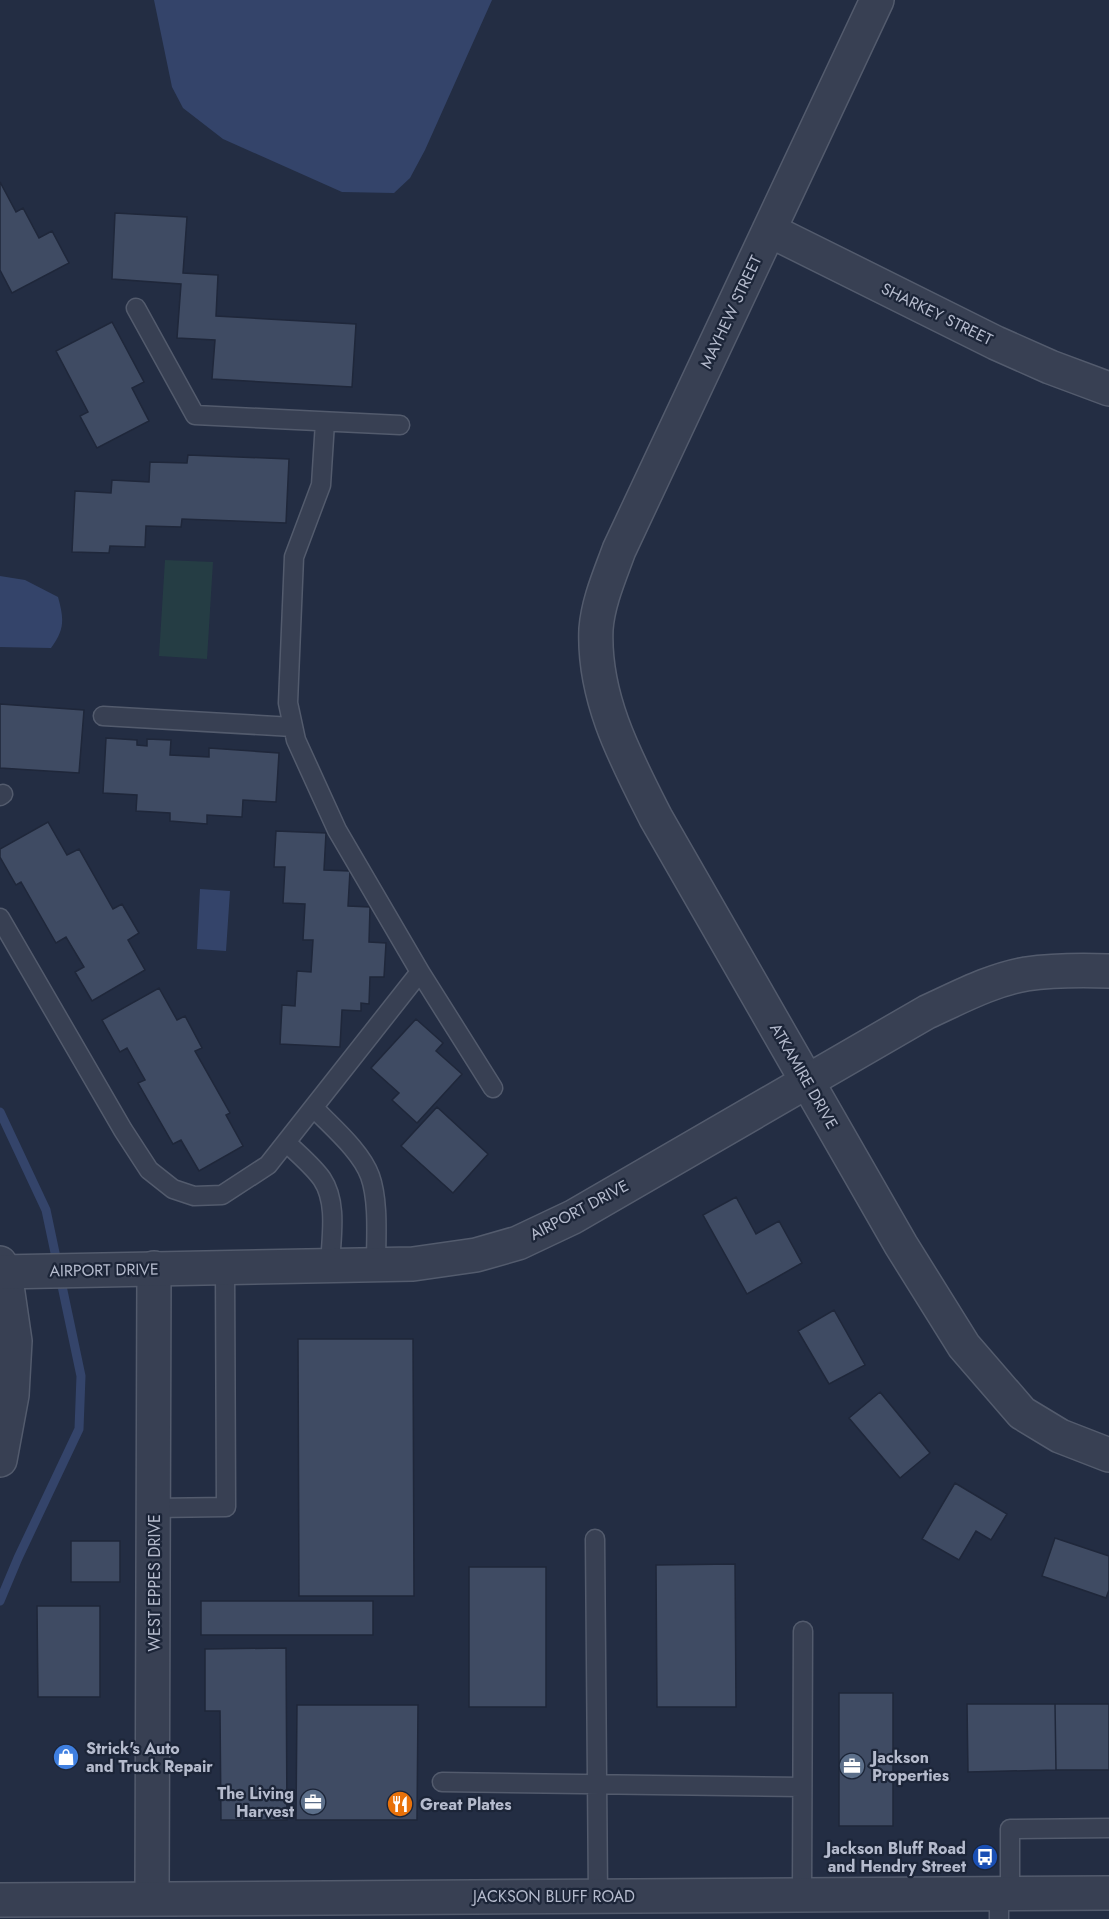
<svg xmlns="http://www.w3.org/2000/svg" width="1109" height="1919" font-family="Jost,sans-serif">
<style>
.green{fill:#253d44}
.water{fill:#34446a}
.lines{fill:none;stroke-linecap:round;stroke-linejoin:round}
.stream{stroke:#34446a;stroke-width:9}
.building{fill:#3f4b63;stroke:#1f273a;stroke-width:1.5}
.service-casing{stroke:#535b6d;stroke-width:21}
.minor-casing{stroke:#535b6d;stroke-width:36}
.tertiary-casing{stroke:#535b6d;stroke-width:36}
.service{stroke:#384053;stroke-width:18}
.minor{stroke:#384053;stroke-width:33}
.tertiary{stroke:#384053;stroke-width:33}
.labels{text-anchor:middle;dominant-baseline:central;stroke-width:4.5;stroke-linejoin:round;paint-order:stroke}
.street-label{font-size:16px;fill:#b5bbcd;stroke:#1c2538}
.poi-label{font-size:16px;font-weight:bold;fill:#b5bbcd;stroke:#1c2538;text-anchor:start}
</style>
<rect width="100%" height="100%" fill="#232d43"/>
<path class="green" d="M 165,560 L 213,562 L 207,659 L 159,656 Z"/>
<path class="water" d="M 154,0 L 492,0 L 425,150 L 410,178 L 394,193 L 342,192 L 223,139 L 183,108 L 172,87 Z
M 0,576 L 25,580 L 58,597 C 64,619 65,629 51,648 L 0,647 Z
M 200,889 L 230,891 L 226,951 L 197,949 Z"/>
<g class="lines">
<path class="stream" d="M 0,1112 L 46,1210 L 81,1376 L 79,1429 L 18,1558 L 0,1601"/>
</g>
<path class="building" d="M 0,182 L 16,212 L 23,208 L 39,238 L 52,231 L 69,263 L 12,293 L 0,270 Z
M 115,213 L 187,217 L 183,273 L 218,275 L 216,316 L 356,324 L 352,387 L 212,379 L 215,340 L 177,338 L 181,284 L 112,279 Z
M 112,322 L 144,382 L 132,388 L 149,421 L 97,448 L 80,416 L 88,412 L 56,351 Z
M 188,455 L 289,459 L 286,523 L 182,519 L 181,527 L 146,526 L 145,547 L 110,546 L 109,553 L 72,552 L 75,491 L 111,493 L 112,480 L 149,482 L 150,462 L 187,463 Z
M 0,704 L 84,710 L 79,773 L 0,768 Z
M 106,738 L 137,740 L 137,745 L 147,746 L 147,739 L 171,740 L 170,755 L 209,757 L 209,748 L 279,753 L 276,802 L 243,800 L 242,817 L 207,815 L 207,824 L 170,821 L 170,813 L 136,811 L 137,795 L 103,793 Z
M 48,822 L 67,855 L 79,849 L 113,909 L 122,904 L 139,933 L 128,940 L 145,970 L 92,1001 L 75,972 L 84,967 L 66,937 L 56,943 L 21,882 L 16,885 L 0,857 L 0,849 Z
M 276,831 L 326,833 L 324,870 L 350,871 L 348,906 L 370,907 L 369,942 L 386,943 L 384,977 L 370,977 L 369,1004 L 361,1003 L 361,1011 L 342,1010 L 340,1047 L 280,1044 L 282,1005 L 295,1006 L 297,971 L 311,972 L 313,940 L 303,940 L 305,904 L 283,903 L 285,867 L 274,867 Z
M 159,988 L 177,1020 L 185,1016 L 202,1048 L 195,1051 L 230,1113 L 226,1115 L 243,1146 L 199,1171 L 181,1140 L 173,1144 L 138,1083 L 145,1080 L 127,1048 L 120,1052 L 102,1020 Z
M 416,1019 L 443,1043 L 436,1051 L 462,1074 L 417,1123 L 392,1100 L 399,1093 L 371,1068 Z
M 437,1107 L 488,1154 L 453,1193 L 401,1146 Z
M 736,1197 L 756,1234 L 779,1221 L 802,1263 L 747,1294 L 703,1215 Z
M 834,1310 L 865,1365 L 829,1384 L 798,1331 Z
M 298,1339 L 413,1339 L 414,1596 L 299,1596 Z
M 880,1392 L 930,1453 L 900,1478 L 849,1418 Z
M 955,1483 L 1007,1514 L 991,1540 L 976,1531 L 959,1560 L 922,1539 Z
M 1055,1538 L 1109,1556 L 1109,1590 L 1106,1598 L 1042,1576 Z
M 71,1541 L 120,1541 L 120,1582 L 71,1582 Z
M 735,1564 L 736,1707 L 657,1707 L 656,1565 Z
M 469,1567 L 546,1567 L 546,1707 L 469,1707 Z
M 201,1601 L 373,1601 L 373,1635 L 201,1635 Z
M 37,1606 L 100,1606 L 100,1697 L 38,1697 Z
M 286,1648 L 287,1820 L 221,1820 L 220,1711 L 205,1711 L 205,1649 Z
M 839,1693 L 893,1693 L 893,1826 L 839,1826 Z
M 967,1704 L 1055,1704 L 1056,1770 L 968,1772 Z
M 1055,1704 L 1109,1704 L 1109,1770 L 1056,1770 Z
M 297,1705 L 418,1705 L 417,1820 L 296,1820 Z"/>
<g class="lines">
<g class="service-casing">
<path id="service" d="M 136,308 L 195,415 L 400,425
M 325,422 L 321,485 L 294,557 L 288,703 L 296,740 L 337,830 L 420,972 L 493,1088
M 103,716 L 293,727
M 0,796 L 3,794
M 0,918 L 123,1130 L 149,1170 L 173,1189 L 194,1196 L 222,1195 L 268,1165 L 420,972
M 314,1108 C 332,1127 361,1151 370,1176 C 379,1201 376,1238 376,1265
M 286,1142 C 298,1154 313,1166 322,1179 C 338,1203 331,1238 330,1266
M 154,1508 L 226,1507 L 225,1267
M 595,1539 L 598,1896
M 442,1782 L 802,1787
M 1010,1894 L 1010,1829 L 1109,1828
M 802,1895 L 803,1631
M 999,1919 L 999,1894"/>
</g>
<g class="minor-casing">
<path id="minor" d="M 877,0 L 619,550 C 610,575 598,602 596,629 C 593,698 626,759 656,818 L 901,1245 L 964,1346 L 1022,1413 L 1060,1436 L 1109,1455
M 769,230 L 996,343 L 1050,367 L 1109,389
M 0,1263 L 5,1272 L 15,1341 L 12,1395 L 0,1460
M 152,1898 L 154,1268"/>
</g>
<g class="tertiary-casing">
<path id="tertiary" d="M 0,1272 L 413,1264 L 476,1255 L 518,1243 L 573,1217 L 927,1012 C 958,998 991,980 1026,974 C 1054,970 1081,970 1109,971
M 0,1900 L 1109,1893"/>
</g>
<use href="#service" class="service"/>
<use href="#minor" class="minor"/>
<use href="#tertiary" class="tertiary"/>
</g>
<defs>
<g id="shop-disc" transform="scale(1.35)"><circle r="9.5" fill="#3f7fe0" stroke="#1c2538"/><path d="M-5-2.5h2.3a2.7 3.5 0 0 1 5.4 0H5L5.5 6h-11ZM-1.5-2.5h3a1.5 2.3 0 0 0-3 0Z" fill="#fff"/></g>
<g id="office-disc" transform="scale(1.35)"><circle r="9.5" fill="#5c6f8a" stroke="#1c2538"/><path d="M-6-3h4V-5.5h4V-3h4V5H-6ZM-1-4.5V-3h2v-1.5ZM-6 0V1H6V0Z" fill="#fff"/></g>
<g id="restaurant-disc" transform="scale(1.35)"><circle r="9.5" fill="#e8710a" stroke="#1c2538"/><path d="M-5-6h1v4h1v-4h1v4h1v-4h1v5L-1.5 .5V6h-2V.5L-5-1ZM5-6V6H3V1.5H1.5Q1.5-4 5-6Z" fill="#fff"/></g>
<g id="bus-disc" transform="scale(1.35)"><circle r="9.5" fill="#1a4fb4" stroke="#1c2538"/><path d="M-5-6H5V4H4V6H2V4H-2V6H-4V4H-5ZM-3.5-4V0h7V-4ZM-3.5 1.2v1.5H-2V1.2ZM2 1.2v1.5H3.5V1.2Z" fill="#fff"/></g>
</defs>
<g fill-rule="evenodd">
<use href="#shop-disc" x="66" y="1757"/>
<use href="#office-disc" x="852" y="1766"/>
<use href="#office-disc" x="313" y="1802"/>
<use href="#restaurant-disc" x="400" y="1804"/>
<use href="#bus-disc" x="985" y="1857"/>
</g>
<g class="labels">
<g class="street-label">
<text transform="translate(731 312) rotate(-65)">MAYHEW STREET</text>
<text transform="translate(937 314) rotate(26)">SHARKEY STREET</text>
<text transform="translate(804 1076) rotate(60)">ATKAMIRE DRIVE</text>
<text transform="translate(579 1210) rotate(-28)">AIRPORT DRIVE</text>
<text transform="translate(104 1270) rotate(-1)">AIRPORT DRIVE</text>
<text transform="translate(154 1583) rotate(-90)">WEST EPPES DRIVE</text>
<text x="554" y="1896">JACKSON BLUFF ROAD</text>
</g>
<g class="poi-label">
<text x="86" y="1748">Strick's Auto<tspan x="86" dy="18">and Truck Repair</tspan></text>
<text x="872" y="1757">Jackson<tspan x="872" dy="18">Properties</tspan></text>
<text x="294" y="1793" text-anchor="end">The Living<tspan x="294" dy="18">Harvest</tspan></text>
<text x="420" y="1804">Great Plates</text>
<text x="966" y="1848" text-anchor="end">Jackson Bluff Road<tspan x="966" dy="18">and Hendry Street</tspan></text>
</g>
</g>
</svg>
